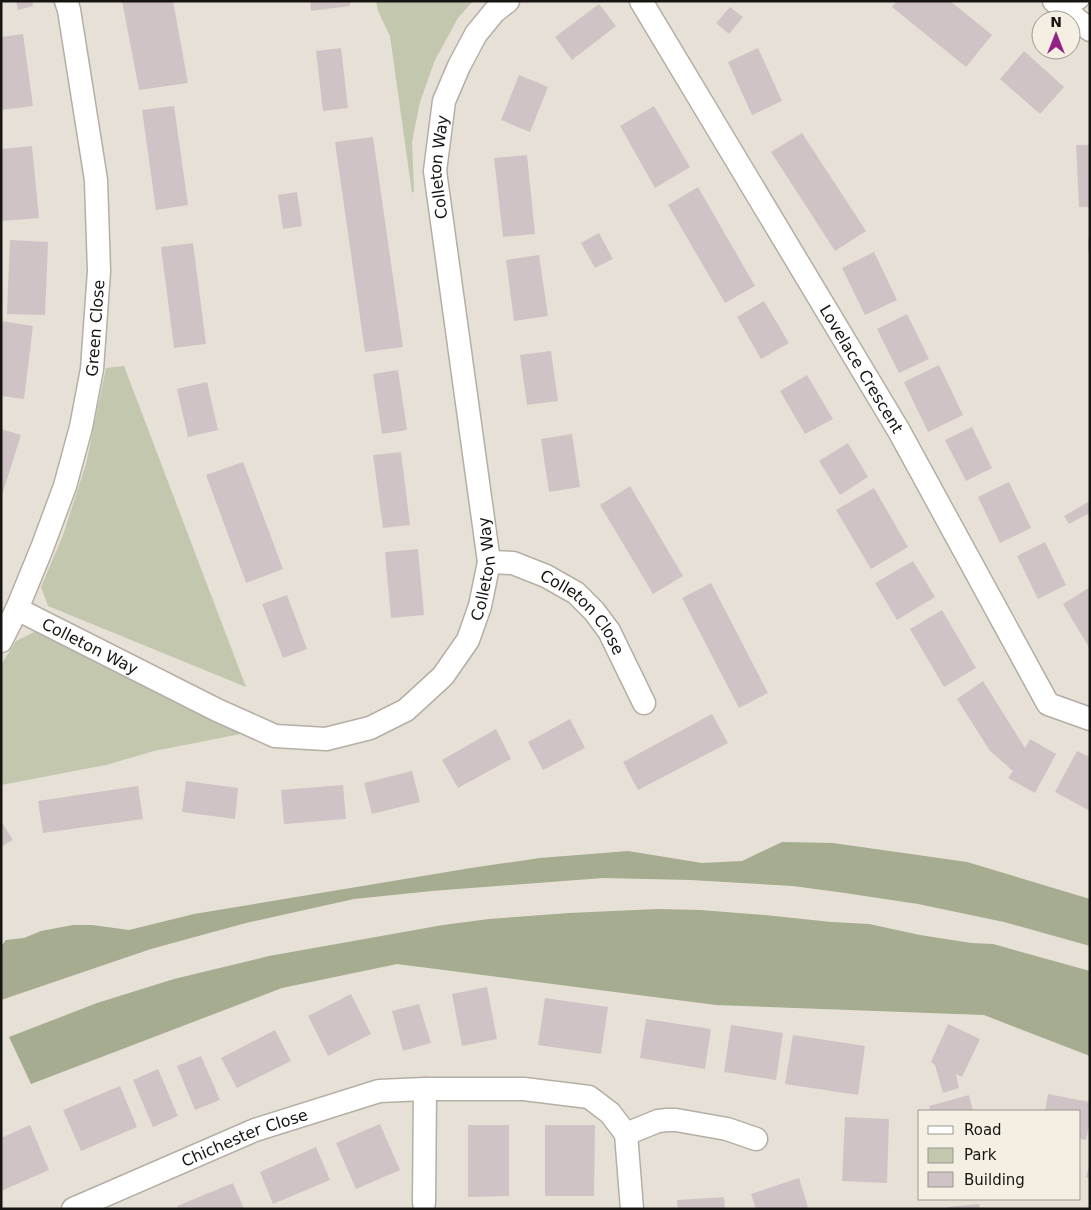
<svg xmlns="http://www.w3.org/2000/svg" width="1091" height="1210" font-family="'DejaVu Sans',sans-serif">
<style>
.green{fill:#c2c7ae}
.forest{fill:#a5ac8f}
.building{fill:#d0c3c6}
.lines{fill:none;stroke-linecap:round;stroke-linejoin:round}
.lane-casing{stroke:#b5aea4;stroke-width:14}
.street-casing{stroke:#b5aea4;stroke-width:25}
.lane{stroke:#fff;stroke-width:11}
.street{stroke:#fff;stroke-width:22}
.labels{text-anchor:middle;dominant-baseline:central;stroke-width:5;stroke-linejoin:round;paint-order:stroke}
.street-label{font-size:16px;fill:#171512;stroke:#f4eee3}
</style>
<rect width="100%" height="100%" fill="#e7e0d6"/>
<path class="green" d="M 376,1 L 473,1 L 458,18 L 435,60 L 420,102 L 412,142 L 414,191 L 412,193 L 390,36 L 378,11 Z
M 124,366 L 246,687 L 48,606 L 41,587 L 63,535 L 86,464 L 106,368 Z
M 34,632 L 48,633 L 251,732 L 154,751 L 106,765 L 1,785 L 1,665 L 16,641 Z"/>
<path class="forest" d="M 782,842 L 833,843 L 967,862 L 1090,899 L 1090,946 L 1004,922 L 918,904 L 845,893 L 793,886 L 690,880 L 603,878 L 432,891 L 354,899 L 246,923 L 151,949 L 1,1000 L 1,946 L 6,940 L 24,938 L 41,931 L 73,925 L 92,925 L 129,930 L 194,914 L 471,868 L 540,858 L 628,851 L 702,863 L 742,861 Z
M 658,909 L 700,910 L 765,915 L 831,922 L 869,924 L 920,935 L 971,943 L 993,944 L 1090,971 L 1090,1056 L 984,1015 L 716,1005 L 397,964 L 282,988 L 31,1084 L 9,1037 L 97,1003 L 174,979 L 269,956 L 443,925 L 489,919 L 569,913 Z"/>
<path class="building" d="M 16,1 L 32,1 L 33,6 L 18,10 Z
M 122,1 L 173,1 L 188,83 L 139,90 Z
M 310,1 L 350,1 L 350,6 L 311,11 Z
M 897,1 L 950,1 L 992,35 L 966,67 L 892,7 Z
M 599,4 L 616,26 L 572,60 L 555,37 Z
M 730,7 L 743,17 L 729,34 L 716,23 Z
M 23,34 L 33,106 L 1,110 L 1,37 Z
M 341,48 L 348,108 L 323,111 L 316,51 Z
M 758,48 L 782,101 L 752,115 L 728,62 Z
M 1024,51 L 1064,87 L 1040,114 L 1000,79 Z
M 519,75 L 548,87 L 530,132 L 501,120 Z
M 174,106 L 188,205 L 156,210 L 142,110 Z
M 654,106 L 690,167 L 655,188 L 620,126 Z
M 802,133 L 866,231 L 835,251 L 771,152 Z
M 373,137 L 403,347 L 365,352 L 335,142 Z
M 1076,145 L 1090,145 L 1090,207 L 1079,207 Z
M 32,146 L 39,218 L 2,221 L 1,149 Z
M 527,155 L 535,234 L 503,237 L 494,158 Z
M 698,187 L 755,286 L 725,303 L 668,205 Z
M 297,192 L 302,226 L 283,229 L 278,195 Z
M 599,233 L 613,259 L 595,268 L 581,243 Z
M 1088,238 L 1090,238 L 1090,252 L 1088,252 Z
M 10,240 L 48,242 L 45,315 L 7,314 Z
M 193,243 L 206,344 L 174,348 L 161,247 Z
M 874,252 L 897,300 L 865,315 L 842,268 Z
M 539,255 L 548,316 L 514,321 L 506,260 Z
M 764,301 L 789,343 L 761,359 L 737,317 Z
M 907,314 L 929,359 L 899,373 L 877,329 Z
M 1,321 L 33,326 L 24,399 L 1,396 Z
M 551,351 L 558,401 L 527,405 L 520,355 Z
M 939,365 L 963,415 L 928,432 L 904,382 Z
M 398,370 L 407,430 L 382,434 L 373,374 Z
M 807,375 L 833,419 L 805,434 L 780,391 Z
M 207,382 L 218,430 L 188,437 L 177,389 Z
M 972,427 L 992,468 L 966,481 L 945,440 Z
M 1,429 L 21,435 L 2,495 L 1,495 Z
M 572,434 L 580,487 L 549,492 L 541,439 Z
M 848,443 L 868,477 L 840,495 L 819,461 Z
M 401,452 L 410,525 L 383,528 L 373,455 Z
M 243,462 L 283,569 L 246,583 L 206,475 Z
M 1009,482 L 1031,528 L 1000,543 L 978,497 Z
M 630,486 L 683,576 L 653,594 L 600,505 Z
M 874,488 L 908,547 L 871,569 L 836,510 Z
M 1090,501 L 1090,513 L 1069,524 L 1064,516 Z
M 1045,542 L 1066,585 L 1038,599 L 1017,556 Z
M 418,549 L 424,615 L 391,618 L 385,552 Z
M 913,561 L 935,597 L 897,620 L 875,583 Z
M 711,583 L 768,693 L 739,708 L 682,598 Z
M 1090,587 L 1090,649 L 1063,604 Z
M 287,595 L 307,649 L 283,658 L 262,604 Z
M 942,610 L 976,668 L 944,687 L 910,629 Z
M 983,681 L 1025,748 L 1030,739 L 1056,754 L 1035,793 L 1008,778 L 1013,771 L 990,751 L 957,699 Z
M 712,714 L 728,743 L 638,790 L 623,762 Z
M 570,719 L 585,748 L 543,770 L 528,742 Z
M 496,729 L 511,759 L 458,788 L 442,760 Z
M 1077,751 L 1090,757 L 1090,811 L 1055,792 Z
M 412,771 L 420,802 L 372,814 L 364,783 Z
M 186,781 L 238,788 L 235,819 L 182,812 Z
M 343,785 L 346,819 L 284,824 L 281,790 Z
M 138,786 L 143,819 L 43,833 L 38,801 Z
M 1,821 L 13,840 L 1,847 Z
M 487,987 L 497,1039 L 462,1046 L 452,994 Z
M 351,994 L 371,1034 L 328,1056 L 308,1016 Z
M 545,998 L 608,1007 L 601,1054 L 538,1045 Z
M 419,1004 L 431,1043 L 403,1051 L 392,1011 Z
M 646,1019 L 711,1029 L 705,1069 L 640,1058 Z
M 948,1024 L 980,1039 L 962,1077 L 956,1074 L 959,1088 L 943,1093 L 935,1065 L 931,1062 Z
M 731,1025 L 783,1033 L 776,1080 L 724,1072 Z
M 275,1030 L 291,1061 L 237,1088 L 221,1058 Z
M 793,1035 L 865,1046 L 858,1095 L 785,1084 Z
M 201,1056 L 220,1100 L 195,1110 L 177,1066 Z
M 158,1069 L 178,1116 L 153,1127 L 133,1080 Z
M 120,1086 L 137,1127 L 81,1151 L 63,1110 Z
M 1048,1094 L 1090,1102 L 1090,1121 L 1086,1140 L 1080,1139 L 1080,1111 L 1045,1111 Z
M 969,1095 L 973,1111 L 930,1111 L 929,1106 Z
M 845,1117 L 889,1119 L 887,1183 L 842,1181 Z
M 380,1124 L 400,1170 L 356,1189 L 336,1143 Z
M 30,1125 L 49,1170 L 1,1191 L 1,1138 Z
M 468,1125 L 509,1125 L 509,1196 L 468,1197 Z
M 545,1125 L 595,1125 L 594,1196 L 545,1196 Z
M 316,1147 L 330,1180 L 273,1204 L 260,1172 Z
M 1089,1166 L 1090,1166 L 1090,1179 L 1086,1177 Z
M 799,1178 L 808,1207 L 803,1209 L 756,1209 L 751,1194 Z
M 233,1183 L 244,1209 L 178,1209 L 177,1206 Z
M 724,1197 L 725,1209 L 678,1209 L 677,1200 Z
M 979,1204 L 980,1209 L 948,1209 L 948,1207 Z"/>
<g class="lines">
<g class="lane-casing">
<path id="lane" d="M 1068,12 L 1083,1"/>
</g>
<g class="street-casing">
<g id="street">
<path id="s1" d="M 641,1 L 899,431 L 1048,704 L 1090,719"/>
<path d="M 1054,1 L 1090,30"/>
<path id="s2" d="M 489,562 L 513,563 L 546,576 L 576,593 L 594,611 L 609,631 L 644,703"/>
<path id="s3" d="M 17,609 L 217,710 L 275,736 L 326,739 L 370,728 L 406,710 L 443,676 L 468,640 L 480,606 L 489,562 L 435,171 L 444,101 L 459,66 L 476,34 L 494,12 L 508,1"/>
<path id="s4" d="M 1,641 L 17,609 L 42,548 L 65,486 L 81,427 L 92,369 L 99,271 L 96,180 L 69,10 L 66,1"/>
<path d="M 626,1134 L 658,1121 L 667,1120 L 676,1120 L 727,1129 L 756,1139"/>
<path d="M 424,1203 L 425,1089"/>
<path id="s5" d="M 73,1209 L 255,1130 L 379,1091 L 425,1089 L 524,1089 L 589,1097 L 610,1113 L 626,1134 L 632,1209"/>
</g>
</g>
<use href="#lane" class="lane"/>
<use href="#street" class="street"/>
</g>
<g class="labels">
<g class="street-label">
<text stroke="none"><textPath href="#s3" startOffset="998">Colleton Way</textPath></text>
<text stroke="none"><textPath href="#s4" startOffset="329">Green Close</textPath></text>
<text stroke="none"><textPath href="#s1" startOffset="429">Lovelace Crescent</textPath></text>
<text stroke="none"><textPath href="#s3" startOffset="592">Colleton Way</textPath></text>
<text stroke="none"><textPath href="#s2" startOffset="112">Colleton Close</textPath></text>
<text stroke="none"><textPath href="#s3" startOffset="82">Colleton Way</textPath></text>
<text stroke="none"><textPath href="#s5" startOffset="186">Chichester Close</textPath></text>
</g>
</g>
<rect width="1091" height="1210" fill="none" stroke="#171512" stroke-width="5"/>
<rect x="918" y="1110" width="162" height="90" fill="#f4eee3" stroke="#9c978f"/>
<rect x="928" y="1126" width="25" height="8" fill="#ffffff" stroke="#9c978f"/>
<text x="964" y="1135" font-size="15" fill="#171512">Road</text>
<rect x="928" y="1148" width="25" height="15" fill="#c2c7ae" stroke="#9c978f"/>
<text x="964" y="1160" font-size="15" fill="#171512">Park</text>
<rect x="928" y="1172" width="25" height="15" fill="#d0c3c6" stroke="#9c978f"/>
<text x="964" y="1185" font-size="15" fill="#171512">Building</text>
<g transform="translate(1056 35)"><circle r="24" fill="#f4eee3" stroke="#9c978f"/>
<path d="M0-4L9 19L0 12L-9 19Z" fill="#922384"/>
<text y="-8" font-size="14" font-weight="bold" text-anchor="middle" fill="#171512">N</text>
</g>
</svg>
